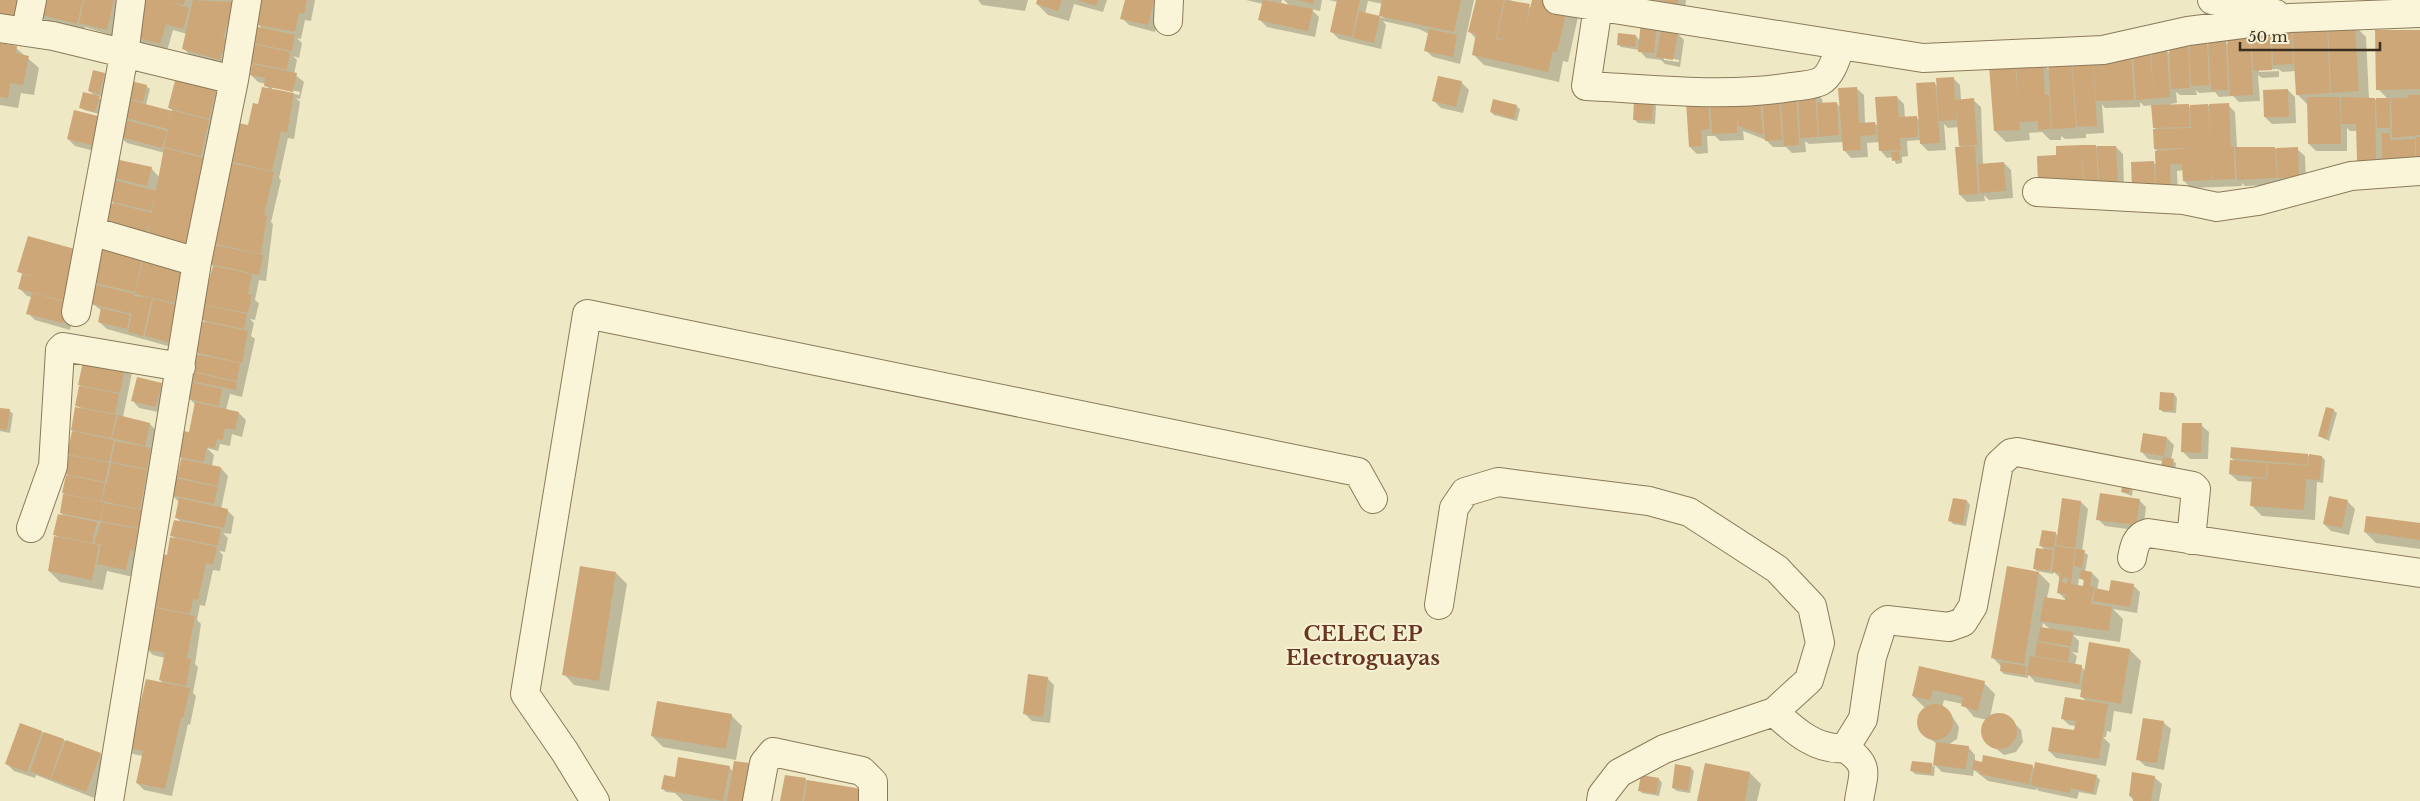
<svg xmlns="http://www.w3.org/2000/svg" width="2420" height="801" font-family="'Libre Baskerville',serif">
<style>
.shadow{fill:#0003;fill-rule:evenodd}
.building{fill:#cea779;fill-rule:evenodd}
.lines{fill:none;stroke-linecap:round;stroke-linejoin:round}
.minor-casing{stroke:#8b7a5a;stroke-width:30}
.minor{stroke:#faf4d8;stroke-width:28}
.labels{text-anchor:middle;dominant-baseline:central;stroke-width:4;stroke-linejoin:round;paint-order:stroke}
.district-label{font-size:21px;font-weight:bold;fill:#68361d;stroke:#f6f1d4}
</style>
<rect width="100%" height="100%" fill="#efe8c4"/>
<path class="shadow" d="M 42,0 L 128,0 L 114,36 L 85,27 L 84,30 L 46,21 L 38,14 Z
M 141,0 L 238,0 L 227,67 L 191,56 L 184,49 L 187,34 L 173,30 L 167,51 L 139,43 Z
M 263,0 L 315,0 L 311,21 L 305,20 L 301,39 L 297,38 L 302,43 L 299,58 L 293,56 L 297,60 L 294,74 L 304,82 L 300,99 L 296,98 L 300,102 L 294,139 L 288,138 L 279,178 L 281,180 L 271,222 L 273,224 L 266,281 L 259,280 L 255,300 L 259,303 L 255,320 L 250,319 L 254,323 L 251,336 L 255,339 L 242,397 L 230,394 L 226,410 L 239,413 L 246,420 L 242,437 L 232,434 L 230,446 L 220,444 L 218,451 L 207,448 L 214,455 L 212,466 L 221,468 L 228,476 L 221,509 L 227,510 L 234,517 L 231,534 L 223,533 L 228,538 L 225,552 L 219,551 L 223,555 L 220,571 L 213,570 L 205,606 L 200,605 L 197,620 L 201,624 L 195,664 L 198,667 L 193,693 L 196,696 L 190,725 L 188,724 L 172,796 L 144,790 L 137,783 L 143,756 L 133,754 L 126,747 L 140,711 L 147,680 L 164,684 L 160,680 L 165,658 L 153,655 L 146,648 L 160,576 L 176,539 L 172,535 L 181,522 L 176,517 L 179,502 L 172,495 L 182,459 L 179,456 L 190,434 L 196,405 L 189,398 L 193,374 L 196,374 L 192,370 L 199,355 L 196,352 L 207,323 L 203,320 L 206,306 L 204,303 L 214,267 L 211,264 L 215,245 L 213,243 L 233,145 L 249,126 L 269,90 L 266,84 L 258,82 L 251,75 L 253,65 L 250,62 L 257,46 L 253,42 L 263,29 L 258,24 ZM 272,86 L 300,92 L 299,95 L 272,89 Z
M 978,0 L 1028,0 L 1025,11 L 982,5 Z
M 1038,0 L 1107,0 L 1103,12 L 1074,4 L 1069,21 L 1048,15 L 1037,4 Z
M 1126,0 L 1163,0 L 1155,32 L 1129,25 L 1122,18 Z
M 1246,0 L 1282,0 L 1281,3 L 1289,5 L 1284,0 L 1322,0 L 1320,11 L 1311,9 L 1319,17 L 1315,37 L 1267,27 L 1260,20 L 1263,4 Z
M 1329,0 L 1474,0 L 1460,64 L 1433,57 L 1425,50 L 1429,34 L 1419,29 L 1383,21 L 1386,25 L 1381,49 L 1339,39 L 1332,32 L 1338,2 ZM 1368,1 L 1383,4 L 1380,15 L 1384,18 L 1365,14 Z
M 1477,0 L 1510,0 L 1531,8 L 1533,0 L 1542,0 L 1578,17 L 1568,62 L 1563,61 L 1559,82 L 1484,65 L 1473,54 L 1476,39 L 1469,31 Z
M 1616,0 L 1686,0 L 1685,10 Z
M 1642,21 L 1677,33 L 1684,40 L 1680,67 L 1665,64 L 1661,60 L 1646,58 L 1639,50 L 1621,47 L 1618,44 L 1636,36 L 1640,41 ZM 1664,57 L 1679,60 L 1679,62 L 1664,60 Z
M 2355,26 L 2366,37 L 2369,99 L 2375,99 L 2378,102 L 2388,99 L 2378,89 L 2420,31 L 2420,169 L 2365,168 L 2358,161 L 2358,131 L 2350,131 L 2347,128 L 2347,151 L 2316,151 L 2309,144 L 2308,105 L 2297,94 L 2295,71 L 2282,72 L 2279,69 L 2279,77 L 2262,78 L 2258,75 L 2260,101 L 2239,102 L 2233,96 L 2219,97 L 2215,92 L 2199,93 L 2196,90 L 2197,95 L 2180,95 L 2176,92 L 2177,103 L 2170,104 L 2170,106 L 2188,105 L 2191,108 L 2191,106 L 2228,105 L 2235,112 L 2237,148 L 2297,149 L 2305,156 L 2306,184 L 2245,186 L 2242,183 L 2242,186 L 2191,188 L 2184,181 L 2184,170 L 2177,171 L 2178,197 L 2141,197 L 2153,162 L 2156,165 L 2158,152 L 2155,149 L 2157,130 L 2154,127 L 2153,105 L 2144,106 L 2140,102 L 2140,107 L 2105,108 L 2102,104 L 2104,133 L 2086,134 L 2086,138 L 2065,139 L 2061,136 L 2061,140 L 2050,140 L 2042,132 L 2029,133 L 2030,140 L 2006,142 L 1995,131 L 1991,67 L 2042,63 L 2050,71 L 2049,61 L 2131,55 L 2134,59 L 2149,54 L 2153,57 L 2167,51 L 2171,55 L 2187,45 L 2190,48 L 2206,43 L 2210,47 L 2225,42 L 2229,46 L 2228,35 L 2270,33 L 2273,36 L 2290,31 L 2293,34 ZM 2278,69 L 2279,71 L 2259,72 L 2259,70 Z
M 0,45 L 16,48 L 39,68 L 34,95 L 21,93 L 18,108 L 0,105 Z
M 104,74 L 107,77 L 102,97 L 97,95 L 102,101 L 99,114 L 84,110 L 81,107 L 95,96 L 89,91 Z
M 177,75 L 225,92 L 196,251 L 112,228 L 115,205 L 111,200 L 116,181 L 112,177 L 151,168 L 159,177 L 165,153 L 127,143 L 119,136 L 129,122 L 124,117 L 132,102 L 128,98 L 146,86 L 150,89 L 146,105 L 173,111 L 169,107 Z
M 1953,78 L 1960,85 L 1961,100 L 1973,100 L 1981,107 L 1983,165 L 2004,163 L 2011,170 L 2013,198 L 1989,200 L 1984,195 L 1985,201 L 1967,202 L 1960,195 L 1962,148 L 1960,146 L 1959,127 L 1948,128 L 1944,124 L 1946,150 L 1928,151 L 1921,144 L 1921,140 L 1907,141 L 1908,156 L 1902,157 L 1902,163 L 1896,164 L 1893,157 L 1887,158 L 1880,150 L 1879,142 L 1867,143 L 1868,157 L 1851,158 L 1844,150 L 1843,142 L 1809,144 L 1805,141 L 1806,152 L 1792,153 L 1786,147 L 1773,147 L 1766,140 L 1743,131 L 1744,140 L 1720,141 L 1715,136 L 1707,136 L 1708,153 L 1697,154 L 1690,147 L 1687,102 L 1815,92 L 1822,99 L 1823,104 L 1836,103 L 1841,108 L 1856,88 L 1864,95 L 1865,123 L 1875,123 L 1878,126 L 1897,97 L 1904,104 L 1905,118 L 1916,117 L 1919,120 L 1935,84 L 1938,87 Z
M 1461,82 L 1469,90 L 1463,113 L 1441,108 L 1434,101 Z
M 2288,90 L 2295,97 L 2296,123 L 2272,124 L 2265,117 Z
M 1652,103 L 1656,106 L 1655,124 L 1638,123 L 1635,120 Z
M 1516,106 L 1520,109 L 1517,121 L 1494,115 L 1491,112 Z
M 75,111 L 110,155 L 75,146 L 68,139 Z
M 2096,146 L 2098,148 L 2116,147 L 2123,154 L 2124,190 L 2046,191 L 2057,157 L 2057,147 Z
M 145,257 L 183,262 L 175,348 L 107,329 L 99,322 L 102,311 L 93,304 L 97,284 L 96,283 Z
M 88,259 L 70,330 L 35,320 L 28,313 L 32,297 L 27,296 L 19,288 L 23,275 L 19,271 Z
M 86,353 L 133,368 L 123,417 L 150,424 L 157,431 L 152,451 L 158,456 L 133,577 L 107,571 L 103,590 L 60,582 L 49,571 L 59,539 L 55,534 L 65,517 L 61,513 L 67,477 L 70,478 L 67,474 L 70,455 L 69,453 L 76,434 L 72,430 L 81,409 L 77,405 Z
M 161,384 L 168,391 L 163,413 L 139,408 L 132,400 Z
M 2174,394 L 2177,398 L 2176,413 L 2163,412 L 2160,409 Z
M 0,409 L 10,411 L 13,414 L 10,433 L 0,431 Z
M 2333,410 L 2337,413 L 2329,441 L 2319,436 Z
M 2201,425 L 2209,432 L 2208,459 L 2190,459 L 2183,452 Z
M 2167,438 L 2174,445 L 2171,460 L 2176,463 L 2175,471 L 2163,461 L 2148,459 L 2141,451 Z
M 2307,455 L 2310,457 L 2322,457 L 2325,460 L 2323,483 L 2317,482 L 2315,520 L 2262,516 L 2251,505 L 2253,482 L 2238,481 L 2230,474 L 2235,461 L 2231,458 Z
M 2124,484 L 2133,488 L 2132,496 L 2122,492 Z
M 2139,500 L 2146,507 L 2143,531 L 2105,526 L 2098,519 Z
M 1967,501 L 1970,505 L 1966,526 L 1953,524 L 1950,520 Z
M 2347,501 L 2355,509 L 2349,535 L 2331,531 L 2324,524 Z
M 2081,502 L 2088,509 L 2082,551 L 2088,555 L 2085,572 L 2092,573 L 2099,580 L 2097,590 L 2108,592 L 2133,585 L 2140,592 L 2137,613 L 2113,609 L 2123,619 L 2120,642 L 2073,635 L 2079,641 L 2078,653 L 2072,652 L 2077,656 L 2075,665 L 2081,666 L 2085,671 L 2130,650 L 2141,661 L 2132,714 L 2114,711 L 2111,732 L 2107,731 L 2106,737 L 2103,737 L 2110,744 L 2106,766 L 2056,758 L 2049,751 L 2078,732 L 2076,726 L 2069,725 L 2062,718 L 2087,702 L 2081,696 L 2082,690 L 2035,682 L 2028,674 L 2028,678 L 2004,674 L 2001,671 L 2002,667 L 1993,658 L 2039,573 L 2034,568 L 2045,550 L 2041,546 L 2055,533 L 2058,536 ZM 2037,571 L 2053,574 L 2054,572 L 2060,578 L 2058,592 L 2067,601 L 2047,598 L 2050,584 ZM 2079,577 L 2085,582 L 2084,587 L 2078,586 ZM 2043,623 L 2051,630 L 2042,629 Z
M 2420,525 L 2420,549 L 2376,543 L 2365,532 Z
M 616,573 L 627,584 L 609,691 L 574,685 L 564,674 Z
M 1920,667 L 1984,683 L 1995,694 L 1990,717 L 2002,715 L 2013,722 L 2021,730 L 2023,742 L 2016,752 L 2004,755 L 1985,740 L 1983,727 L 1988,720 L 1974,717 L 1963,704 L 1944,700 L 1942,708 L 1952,716 L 1959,727 L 1957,739 L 1948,745 L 1968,747 L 1975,755 L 1975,762 L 2032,766 L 2035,769 L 2096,776 L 2100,780 L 2096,795 L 2079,792 L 2077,799 L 2039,791 L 2036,788 L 2036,790 L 1988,781 L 1974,770 L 1973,776 L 1942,772 L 1935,765 L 1934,776 L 1915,774 L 1912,771 L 1931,764 L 1934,767 L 1937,744 L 1926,736 L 1919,725 L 1921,712 L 1929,708 L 1924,707 L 1913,696 Z
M 1047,678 L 1054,685 L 1050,723 L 1032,721 L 1024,713 Z
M 731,715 L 742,726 L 736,760 L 663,747 L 652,736 Z
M 2163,722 L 2171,729 L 2164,770 L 2145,766 L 2138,759 Z
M 21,724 L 100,754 L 107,761 L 94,798 L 36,775 L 35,778 L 14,771 L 6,763 Z
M 729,767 L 758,801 L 683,801 L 675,793 L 666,792 L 663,789 L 674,778 Z
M 1691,768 L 1694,771 L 1690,793 L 1677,791 L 1673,788 Z
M 1750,773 L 1761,784 L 1757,801 L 1699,801 Z
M 2154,777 L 2162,784 L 2159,801 L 2134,801 L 2130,796 Z
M 1659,779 L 1662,783 L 1659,796 L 1642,793 L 1639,790 Z
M 806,780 L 861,790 L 872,801 L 782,801 Z"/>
<path class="building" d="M 0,0 L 23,0 L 17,26 L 0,22 Z
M 40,0 L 83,0 L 77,24 L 37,14 Z
M 84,0 L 114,0 L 107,30 L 79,23 Z
M 140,0 L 185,0 L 184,5 L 168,2 L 189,8 L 183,29 L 166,24 L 160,44 L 131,36 L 136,16 L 149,19 L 135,15 Z
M 193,0 L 234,2 L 223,38 L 226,39 L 220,60 L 182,49 Z
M 260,0 L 307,0 L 304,14 L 299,13 L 295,32 L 257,25 Z
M 1037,0 L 1062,0 L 1058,11 L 1036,4 Z
M 1078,0 L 1098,0 L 1096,6 Z
M 1125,0 L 1154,0 L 1148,25 L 1120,19 Z
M 1263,0 L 1313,9 L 1308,31 L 1258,20 Z
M 1297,0 L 1314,0 L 1313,4 Z
M 1337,0 L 1360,0 L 1352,37 L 1330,32 Z
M 1382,0 L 1461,0 L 1454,32 L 1379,16 Z
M 1476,0 L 1504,0 L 1496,39 L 1507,41 L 1497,38 L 1505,0 L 1530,4 L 1523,37 L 1532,0 L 1547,0 L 1568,5 L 1557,52 L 1553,51 L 1548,72 L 1472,55 L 1476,34 L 1468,32 Z
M 1658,0 L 1678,0 L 1678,4 Z
M 1359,11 L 1380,16 L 1374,43 L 1353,38 Z
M 1641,20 L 1657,22 L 1654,53 L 1638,52 Z
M 2355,25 L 2359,91 L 2331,93 L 2328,26 Z
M 255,26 L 295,35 L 292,51 L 252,43 Z
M 2327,26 L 2330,93 L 2296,95 L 2292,28 Z
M 1429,29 L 1457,35 L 1453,57 L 1424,51 Z
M 1661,29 L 1678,32 L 1673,60 L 1656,57 Z
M 2272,30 L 2291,30 L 2293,64 L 2273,65 Z
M 2375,30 L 2420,30 L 2420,89 L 2376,90 Z
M 2251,32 L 2270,32 L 2272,70 L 2253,71 Z
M 1618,33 L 1636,35 L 1635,47 L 1617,45 Z
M 2250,33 L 2253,95 L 2230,96 L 2227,34 Z
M 2226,41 L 2228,90 L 2211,90 L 2208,42 Z
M 2207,42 L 2209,85 L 2191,86 L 2189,43 Z
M 0,43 L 17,46 L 16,53 L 29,56 L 23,85 L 10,83 L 8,98 L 0,97 Z
M 2188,43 L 2190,88 L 2171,89 L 2169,45 Z
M 253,44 L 290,52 L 287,70 L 249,62 Z
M 2167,50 L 2170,97 L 2136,100 L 2133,54 L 2150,52 L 2153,91 L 2151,51 Z
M 2116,54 L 2116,64 L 2117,55 L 2131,54 L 2134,100 L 2096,101 L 2093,56 Z
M 2071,59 L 2076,128 L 2052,129 L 2048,60 Z
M 2093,61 L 2097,126 L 2077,127 L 2072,62 Z
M 2043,62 L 2045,95 L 2049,95 L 2051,129 L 2038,130 L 2038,121 L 2019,122 L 2020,130 L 1994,131 L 1989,66 L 2015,64 L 2019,110 L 2016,64 Z
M 252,64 L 297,73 L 293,92 L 264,86 L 265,78 L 250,75 Z
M 93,70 L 105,73 L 99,94 L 88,91 Z
M 177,73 L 218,84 L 209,119 L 168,108 Z
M 1438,76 L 1462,81 L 1456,107 L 1432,101 Z
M 1954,77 L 1955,100 L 1974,98 L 1977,145 L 1959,146 L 1956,109 L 1956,120 L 1939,121 L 1936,78 Z
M 131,81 L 147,85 L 143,102 L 127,98 Z
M 1935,82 L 1940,143 L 1920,144 L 1916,83 Z
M 262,87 L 294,93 L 287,133 L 281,131 L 272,171 L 228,161 L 233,122 L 248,125 L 253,103 L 258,104 Z
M 1857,87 L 1859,123 L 1875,122 L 1876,135 L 1860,136 L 1861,150 L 1843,151 L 1838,88 Z
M 2288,89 L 2289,117 L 2264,117 L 2263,90 Z
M 1815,91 L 1818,137 L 1800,138 L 1798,92 Z
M 83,92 L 100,96 L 95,112 L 79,108 Z
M 1796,92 L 1799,145 L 1784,146 L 1780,93 Z
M 1779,95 L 1782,140 L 1765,141 L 1762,96 Z
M 2408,95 L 2420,95 L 2420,135 L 2392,138 L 2391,98 L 2408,98 Z
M 1897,96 L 1899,117 L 1917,116 L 1918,137 L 1900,138 L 1901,150 L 1879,151 L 1875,97 Z
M 2307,97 L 2340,97 L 2341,144 L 2308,144 Z
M 2341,97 L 2375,98 L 2376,161 L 2357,161 L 2356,124 L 2341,124 Z
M 1760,98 L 1763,135 L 1738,126 L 1737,114 L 1737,133 L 1712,134 L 1710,100 Z
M 2376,98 L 2390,98 L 2390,128 L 2377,128 Z
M 127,99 L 171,111 L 168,124 L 172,110 L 209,120 L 201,156 L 164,147 L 168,129 L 122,117 Z
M 1493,99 L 1517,105 L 1514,119 L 1490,112 Z
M 1708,100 L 1710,129 L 1701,130 L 1702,146 L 1689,147 L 1686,101 Z
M 1634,101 L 1653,102 L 1652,121 L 1633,120 Z
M 1837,102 L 1839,135 L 1819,137 L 1817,103 Z
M 2229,103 L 2231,147 L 2234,147 L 2235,179 L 2213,180 L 2213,168 L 2212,180 L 2183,181 L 2182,164 L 2170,164 L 2171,190 L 2156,190 L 2155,151 L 2192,148 L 2154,149 L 2153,129 L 2191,128 L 2190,105 L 2208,104 L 2211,148 L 2209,104 Z
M 2189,104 L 2190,127 L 2153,128 L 2151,105 Z
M 74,110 L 110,119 L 103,148 L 67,139 Z
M 122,119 L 167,131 L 162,148 L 118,136 Z
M 2382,133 L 2390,133 L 2390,140 L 2415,139 L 2415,163 L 2382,163 Z
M 2416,137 L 2420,137 L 2420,164 L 2416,164 Z
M 2082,145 L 2096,145 L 2098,184 L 2084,184 Z
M 2082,145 L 2083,182 L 2038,184 L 2037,156 L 2056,155 L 2056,146 Z
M 1975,146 L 1978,194 L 1959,195 L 1955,147 Z
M 2097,146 L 2116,146 L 2118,183 L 2099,184 Z
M 2235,147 L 2275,147 L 2277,178 L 2237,180 Z
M 2298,147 L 2299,177 L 2278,178 L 2276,148 Z
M 164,148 L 204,158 L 198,180 L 202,181 L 189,244 L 148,233 Z
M 1899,151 L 1900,160 L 1892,161 L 1891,152 Z
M 115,159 L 152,167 L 147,186 L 111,177 Z
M 2154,161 L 2155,189 L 2132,190 L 2131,162 Z
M 2004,162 L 2006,191 L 1980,193 L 1978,164 Z
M 230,163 L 274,172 L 264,215 L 267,216 L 261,254 L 212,243 Z
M 114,180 L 156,191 L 151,211 L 109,201 Z
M 108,202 L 152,213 L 147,233 L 103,221 Z
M 28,236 L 82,251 L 69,302 L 18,289 L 22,274 L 41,278 L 17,272 Z
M 103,243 L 143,253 L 135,292 L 94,283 Z
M 214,245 L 263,255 L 259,275 L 210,264 Z
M 145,251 L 184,261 L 174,303 L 135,294 Z
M 213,266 L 252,274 L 248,294 L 252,295 L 248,313 L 202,304 Z
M 96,285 L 135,294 L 134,296 L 152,298 L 143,336 L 128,332 L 132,314 L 91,304 Z
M 32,293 L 69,303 L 63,323 L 26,314 Z
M 153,299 L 177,305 L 168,342 L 145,336 Z
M 205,305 L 247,314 L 244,329 L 202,320 Z
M 101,308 L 130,315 L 127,329 L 98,322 Z
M 201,321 L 248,331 L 242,363 L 194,352 Z
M 85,352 L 126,360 L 120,393 L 78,385 Z
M 195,354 L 240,363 L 237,381 L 191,371 Z
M 192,372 L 237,382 L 236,390 L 190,381 Z
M 137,377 L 162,383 L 156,407 L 131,401 Z
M 191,382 L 222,389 L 219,406 L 188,399 Z
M 79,386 L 119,394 L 115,414 L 75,406 Z
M 2160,392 L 2174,393 L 2173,411 L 2159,410 Z
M 195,402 L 239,412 L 235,430 L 225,428 L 223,440 L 217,439 L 215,448 L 207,447 L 204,462 L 178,457 L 183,431 L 189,432 Z
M 75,407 L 116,415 L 111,438 L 71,430 Z
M 2326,407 L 2334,409 L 2326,439 L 2318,436 Z
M 0,408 L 10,409 L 7,430 L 0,429 Z
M 118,415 L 150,423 L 145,446 L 112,438 Z
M 2182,423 L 2202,423 L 2201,453 L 2181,452 Z
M 72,431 L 114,440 L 109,462 L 67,454 Z
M 2143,433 L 2167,437 L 2164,456 L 2140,452 Z
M 115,441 L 151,448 L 147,469 L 111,462 Z
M 2231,447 L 2308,454 L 2307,465 L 2230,458 Z
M 2309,454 L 2322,456 L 2320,480 L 2306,479 L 2304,510 L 2250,506 L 2252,478 L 2267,479 L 2268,463 L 2308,466 Z
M 69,455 L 109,463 L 105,482 L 65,474 Z
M 2163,457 L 2174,459 L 2172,468 L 2161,466 Z
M 181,459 L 221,467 L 218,486 L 177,477 Z
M 2230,460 L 2267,463 L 2266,478 L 2229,474 Z
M 111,463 L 147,470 L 140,509 L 102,501 L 106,483 L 135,489 L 107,483 Z
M 66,475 L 105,483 L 101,501 L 62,493 Z
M 175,478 L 218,487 L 214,504 L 171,495 Z
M 2123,482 L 2131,484 L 2129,493 L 2121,492 Z
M 2100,493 L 2140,499 L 2136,525 L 2096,520 Z
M 63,494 L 104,502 L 100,521 L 60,513 Z
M 2329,496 L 2348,500 L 2342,528 L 2323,524 Z
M 179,498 L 228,509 L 224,528 L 175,518 Z
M 1953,498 L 1967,500 L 1963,524 L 1948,521 Z
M 2062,498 L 2081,501 L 2075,548 L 2056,545 Z
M 104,503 L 142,510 L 139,528 L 101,521 Z
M 58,514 L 97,522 L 92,543 L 53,535 Z
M 2366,516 L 2420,523 L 2420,540 L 2364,532 Z
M 174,520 L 221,529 L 218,546 L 170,536 Z
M 101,522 L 138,529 L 134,551 L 130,550 L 126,570 L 97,564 L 101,544 L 94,543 Z
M 2042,530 L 2056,532 L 2054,548 L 2039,546 Z
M 54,536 L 99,545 L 92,580 L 48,571 Z
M 170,537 L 217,547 L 213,565 L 206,563 L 198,600 L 193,599 L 190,614 L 151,606 L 159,553 L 167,555 Z
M 2055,546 L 2075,549 L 2071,584 L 2083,586 L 2084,579 L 2079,579 L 2081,570 L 2092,572 L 2090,586 L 2094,587 L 2091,604 L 2112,607 L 2109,631 L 2040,621 L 2044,597 L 2065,600 L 2066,595 L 2074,596 L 2057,593 L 2060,573 L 2052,572 ZM 2064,577 L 2069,579 L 2066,584 L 2061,581 Z
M 2036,548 L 2053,550 L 2050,571 L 2033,569 Z
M 2076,549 L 2085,550 L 2082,568 L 2074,566 Z
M 580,566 L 616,572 L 599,681 L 562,675 Z
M 2007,566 L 2039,572 L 2024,664 L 1991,658 Z
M 2111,580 L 2134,584 L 2130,607 L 2093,601 L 2095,588 L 2109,591 Z
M 152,607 L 195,616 L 187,658 L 191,659 L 186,686 L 159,680 L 165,653 L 145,649 Z
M 2040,627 L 2073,632 L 2071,646 L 2038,641 Z
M 2037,642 L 2070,648 L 2068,662 L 2035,656 Z
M 2089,642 L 2130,649 L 2121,704 L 2080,697 Z
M 2030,656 L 2082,665 L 2079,684 L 2027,675 Z
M 2001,662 L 2026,666 L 2025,675 L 2000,671 Z
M 1919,666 L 1985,681 L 1978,711 L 1961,706 L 1963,697 L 1933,690 L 1930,700 L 1912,696 Z
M 1028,674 L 1048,677 L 1043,717 L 1023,714 Z
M 146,679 L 190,688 L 183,718 L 181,718 L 165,789 L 136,783 L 143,751 L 125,747 L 137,709 L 151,712 L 139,709 Z
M 2065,697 L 2108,704 L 2099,759 L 2048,751 L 2052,727 L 2074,730 L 2076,721 L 2061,719 Z
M 657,701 L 732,714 L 726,749 L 651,736 Z
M1917 722a18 18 0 1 1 36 0a18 18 0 1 1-36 0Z
M1981 731a18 18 0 1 1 36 0a18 18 0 1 1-36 0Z
M 2143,718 L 2164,721 L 2157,763 L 2136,760 Z
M 20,723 L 42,731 L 27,772 L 5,764 Z
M 44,732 L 64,739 L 50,779 L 30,771 Z
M 66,740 L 101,753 L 86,792 L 51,779 Z
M 1936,742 L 1969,746 L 1966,769 L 1933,765 Z
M 1983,755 L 2033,765 L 2029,784 L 1979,774 L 1980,771 L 1972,769 L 1974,760 L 1982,762 Z
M 678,757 L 730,766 L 723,801 L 661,789 L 664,775 L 675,777 Z
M 734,761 L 757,764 L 750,801 L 727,801 Z
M 1912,761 L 1932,763 L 1931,774 L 1910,771 Z
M 2035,762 L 2097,775 L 2093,793 L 2071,788 L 2070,793 L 2031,785 Z
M 1705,763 L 1750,772 L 1745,801 L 1697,801 Z
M 1675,764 L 1691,767 L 1688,790 L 1672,788 Z
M 2132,772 L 2155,776 L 2151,801 L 2133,801 L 2133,797 L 2129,796 Z
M 785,775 L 806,778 L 802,801 L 780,801 Z
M 1641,775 L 1659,778 L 1656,794 L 1638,791 Z
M 807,780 L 862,789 L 860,801 L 804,801 Z"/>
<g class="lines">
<g class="minor-casing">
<path id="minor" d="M 1557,0 L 1923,58 L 2103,50 L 2188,31 L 2290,18 L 2420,13
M 1599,0 L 1586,86 C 1654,89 1724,98 1791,87 C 1800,86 1814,85 1821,81 C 1832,75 1837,55 1841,45
M 2212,0 L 2276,14
M 1168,21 L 1169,0
M 0,28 L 53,36 L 234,80
M 26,30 L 32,0
M 2037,192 L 2184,200 L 2217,207 L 2258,201 L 2351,176 L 2420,171
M 91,231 L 197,262
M 76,312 L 124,55 L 131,0
M 31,528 L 53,466 L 60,350 L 63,347 L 181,367
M 2132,558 C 2134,547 2136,536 2148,533 L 2420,573
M 1439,605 L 1454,508 L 1465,492 L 1498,482 L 1649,501 L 1689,512 L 1777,569 L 1812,606 L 1820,643 L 1809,680 L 1774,712 L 1664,749 L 1619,773 L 1602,795 L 1601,801
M 1774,712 C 1794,730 1816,751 1845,748 L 1863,719 L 1872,657 L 1883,623 L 1887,620 L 1949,627 L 1963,622 L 1973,606 L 1999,464 L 2011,453 L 2017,452 L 2193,486 L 2196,489 L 2191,540
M 1845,748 C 1871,766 1863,773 1859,801
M 109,801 L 197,262 L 234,80 L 247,0
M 595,801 L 565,752 L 525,694 L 587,314 L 1358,472 L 1373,499
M 757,801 L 764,763 L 773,752 L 862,771 L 873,782 L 873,801"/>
</g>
<use href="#minor" class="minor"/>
</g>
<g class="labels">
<g class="district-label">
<text x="1363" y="634">CELEC EP<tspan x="1363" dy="24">Electroguayas</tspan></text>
</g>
</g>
<path d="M2240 42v8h140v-8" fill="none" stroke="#3a2f1e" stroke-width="2.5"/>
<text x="2248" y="42" font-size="15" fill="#3a2f1e" stroke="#f6f1d4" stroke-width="4" paint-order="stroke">50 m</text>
</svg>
